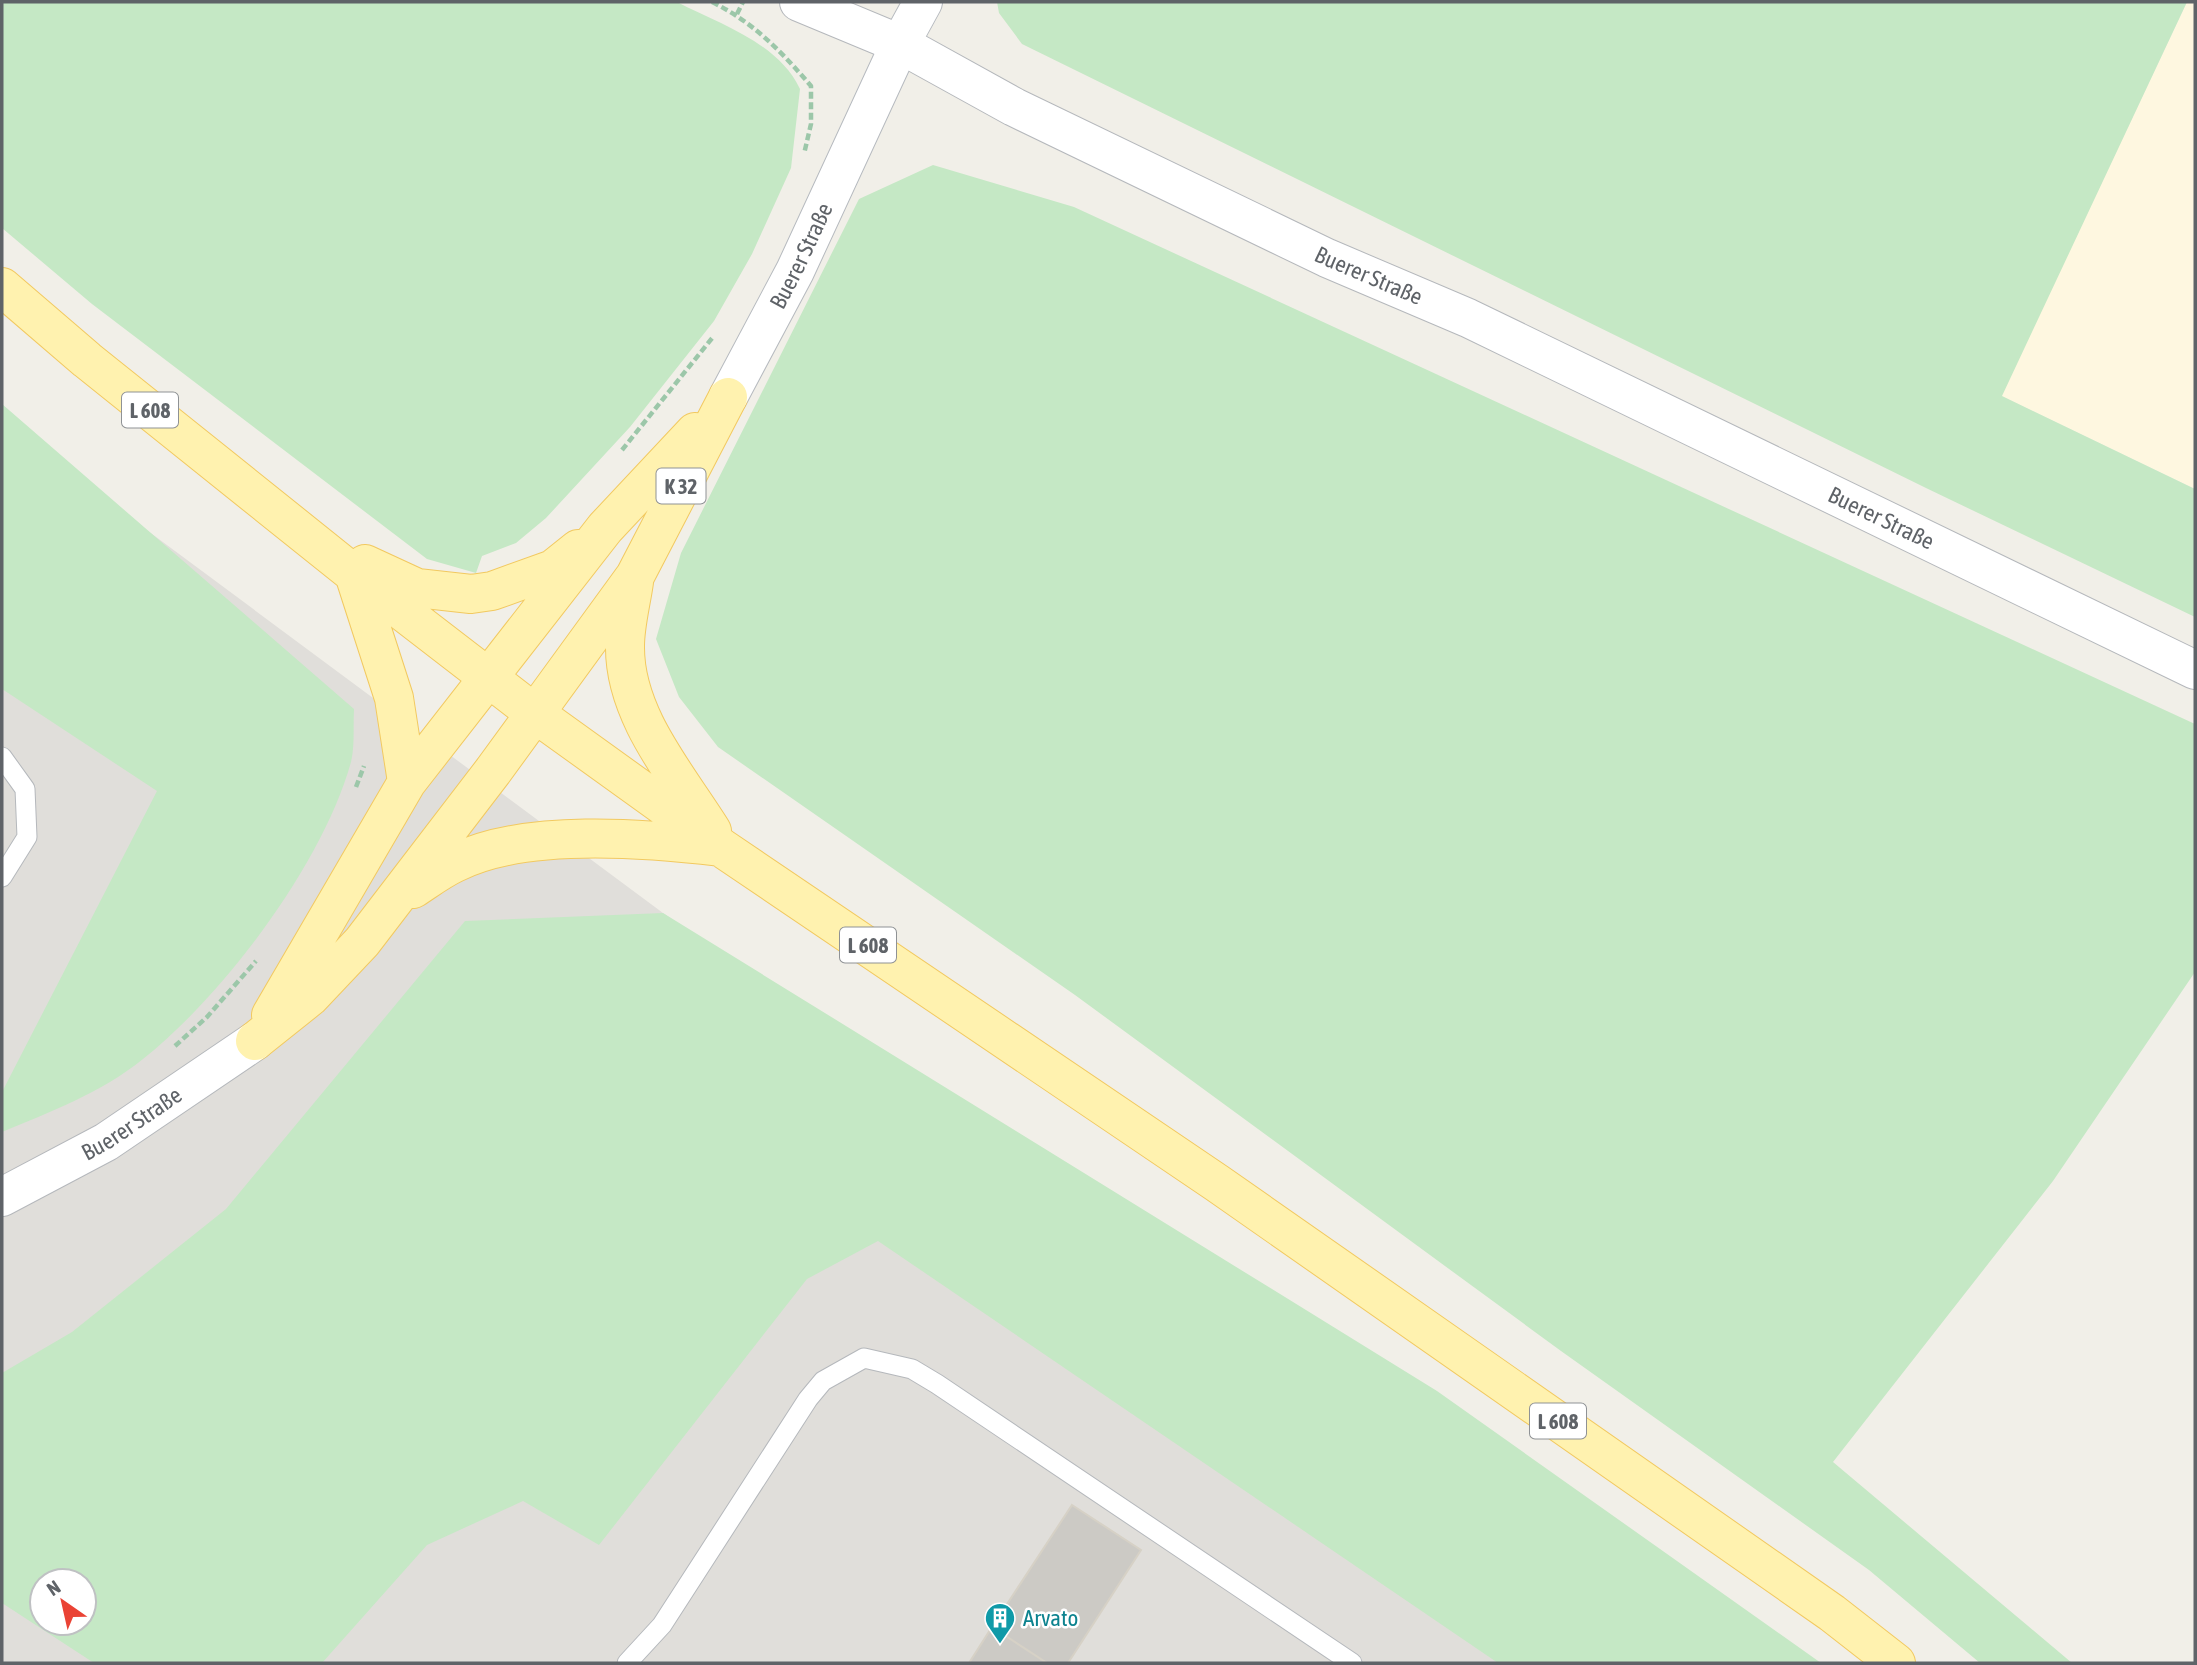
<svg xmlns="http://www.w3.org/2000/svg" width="2197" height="1665" font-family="'Asap Condensed',sans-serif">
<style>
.commercial{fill:#fef7e0}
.industrial{fill:#e0deda;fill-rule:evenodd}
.green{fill:#c5e8c5;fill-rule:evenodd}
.building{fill:#cccac5;stroke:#d6d1c6;stroke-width:2}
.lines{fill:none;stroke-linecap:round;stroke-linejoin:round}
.service-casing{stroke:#b5b8bc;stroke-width:21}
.minor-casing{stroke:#b5b8bc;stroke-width:40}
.tertiary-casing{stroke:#b5b8bc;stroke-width:40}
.secondary-casing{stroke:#b6babf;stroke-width:40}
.primary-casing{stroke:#f2c960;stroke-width:40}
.path{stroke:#9cc7a9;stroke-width:4.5;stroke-dasharray:7 3.5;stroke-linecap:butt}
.service{stroke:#fff;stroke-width:19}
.minor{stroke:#fff;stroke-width:38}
.tertiary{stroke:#fff;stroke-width:38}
.secondary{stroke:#fff;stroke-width:38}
.primary{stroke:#fff2af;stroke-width:38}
.labels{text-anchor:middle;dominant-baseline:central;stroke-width:5;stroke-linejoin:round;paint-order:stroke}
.shield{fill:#fff;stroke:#8f9295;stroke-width:2}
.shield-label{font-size:21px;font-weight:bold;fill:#5f6368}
.street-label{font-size:23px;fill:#5f6368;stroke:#fff}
.culture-label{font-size:23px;fill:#0d838f;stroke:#fff;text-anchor:start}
</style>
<rect width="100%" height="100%" fill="#f1efe8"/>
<path class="commercial" d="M 2187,2 L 2195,2 L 2195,489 L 2001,396 Z"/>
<path class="industrial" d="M 148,531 L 663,913 L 1731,1663 L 2,1663 L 2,615 ZM 42,1581 L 84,1581 L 84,1623 L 42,1623 Z"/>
<path class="green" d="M 2,2 L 677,2 C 719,24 778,42 800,89 L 791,168 L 752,254 L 714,321 L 630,427 L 546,518 L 516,543 L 482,556 L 476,573 L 427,559 L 92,304 L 2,228 Z
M 997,2 L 2187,2 L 2002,396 L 2195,489 L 2195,617 L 1926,488 L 1022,44 L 999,13 Z
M 933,165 L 1074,207 L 2195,724 L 2195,972 L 2053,1181 L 1833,1462 L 2072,1663 L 1980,1663 L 1869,1570 L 1561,1351 L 1075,995 L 718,747 L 679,697 L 656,639 L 681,553 L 859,199 Z
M 2,404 L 354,709 C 353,726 355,746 351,762 C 323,863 225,994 143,1059 C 101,1093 50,1112 2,1132 L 2,1092 L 157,791 L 2,689 Z
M 663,913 L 1437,1391 L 1821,1663 L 1498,1663 L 878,1241 L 807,1279 L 599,1545 L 523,1501 L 427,1545 L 322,1663 L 94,1663 L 2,1603 L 2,1373 L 72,1332 L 226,1209 L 465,921 ZM 84,1581 L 84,1623 L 42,1623 L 42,1581 Z"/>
<path class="building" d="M 1072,1505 L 1141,1550 L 1068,1663 L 1047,1663 L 992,1627 Z
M 992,1627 L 1047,1663 L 969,1663 Z"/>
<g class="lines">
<g class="service-casing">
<path id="service" d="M 2,757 L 25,789 L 27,837 L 2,877
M 627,1663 L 662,1625 L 808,1399 L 823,1381 L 864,1358 L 912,1369 L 937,1384 L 1352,1663"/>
</g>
<g class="minor-casing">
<path id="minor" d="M 799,2 L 900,44"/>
</g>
<g class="tertiary-casing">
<g id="tertiary">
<path id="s1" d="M 900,44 L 1014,107 L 1327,258 L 1468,318 L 2195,670"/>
<path id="s2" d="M 2,1197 L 106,1142 L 255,1041"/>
</g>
</g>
<g class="secondary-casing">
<g id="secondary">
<path id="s3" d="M 728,397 L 795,271 L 900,44 L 923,2"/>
</g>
</g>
<g class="primary-casing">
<path id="primary" d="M 2,287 L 87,360 L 354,574 L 533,712 L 722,848 L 1217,1183 L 1832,1613 L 1896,1663
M 365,564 L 417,588 L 471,594 L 492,591 L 553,569 L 578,549
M 354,574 L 394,698 L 407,782
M 634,582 C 631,603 625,625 625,646 C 624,715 677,775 712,831
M 413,889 C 427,880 440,870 455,863 C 524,828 645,838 720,847
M 271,1015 L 407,782 L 605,528 L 695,432
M 255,1041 L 310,997 L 362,942 L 493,771 L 635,576 L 728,397"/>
</g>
<path class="path" d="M 712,2 C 753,22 781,51 811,86 L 811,124 L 804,154
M 737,14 L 743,2
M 622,450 L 713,337
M 356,787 L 364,766
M 175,1046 L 207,1017 L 256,961"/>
<use href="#service" class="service"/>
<use href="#minor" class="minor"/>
<use href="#tertiary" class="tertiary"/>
<use href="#secondary" class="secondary"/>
<use href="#primary" class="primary"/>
</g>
<defs>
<g id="building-pin" transform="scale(1.575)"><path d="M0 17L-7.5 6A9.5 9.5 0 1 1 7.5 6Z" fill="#0f9aa8" stroke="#fff"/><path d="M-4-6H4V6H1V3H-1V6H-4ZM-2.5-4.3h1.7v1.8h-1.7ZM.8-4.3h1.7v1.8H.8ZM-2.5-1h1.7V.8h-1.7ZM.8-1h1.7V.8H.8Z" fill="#fff"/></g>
</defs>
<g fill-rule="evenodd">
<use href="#building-pin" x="1000" y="1618"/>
</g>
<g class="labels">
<g class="shield">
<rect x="122" y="392.5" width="56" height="35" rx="5"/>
<rect x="656.5" y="468.5" width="49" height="35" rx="5"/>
<rect x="840" y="927.5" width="56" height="35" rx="5"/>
<rect x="1530" y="1403.5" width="56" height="35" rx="5"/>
</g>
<g class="shield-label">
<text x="150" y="410">L 608</text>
<text x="681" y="486">K 32</text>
<text x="868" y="945">L 608</text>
<text x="1558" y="1421">L 608</text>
</g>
<g class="street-label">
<text stroke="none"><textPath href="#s3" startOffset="159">Buerer Straße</textPath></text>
<text stroke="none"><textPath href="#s1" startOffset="523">Buerer Straße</textPath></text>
<text stroke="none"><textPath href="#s1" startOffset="1090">Buerer Straße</textPath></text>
<text stroke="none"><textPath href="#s2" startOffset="149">Buerer Straße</textPath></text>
</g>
<g class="culture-label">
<text x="1023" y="1618">Arvato</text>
</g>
</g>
<rect width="2197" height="1665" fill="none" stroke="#5f6368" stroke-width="7"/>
<g transform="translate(63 1602) rotate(326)"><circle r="33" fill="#ffffff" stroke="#bfc1c3" stroke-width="2"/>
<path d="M0-5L12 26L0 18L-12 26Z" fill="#ea4335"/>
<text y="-10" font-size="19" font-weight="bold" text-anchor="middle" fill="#5f6368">N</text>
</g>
</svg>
